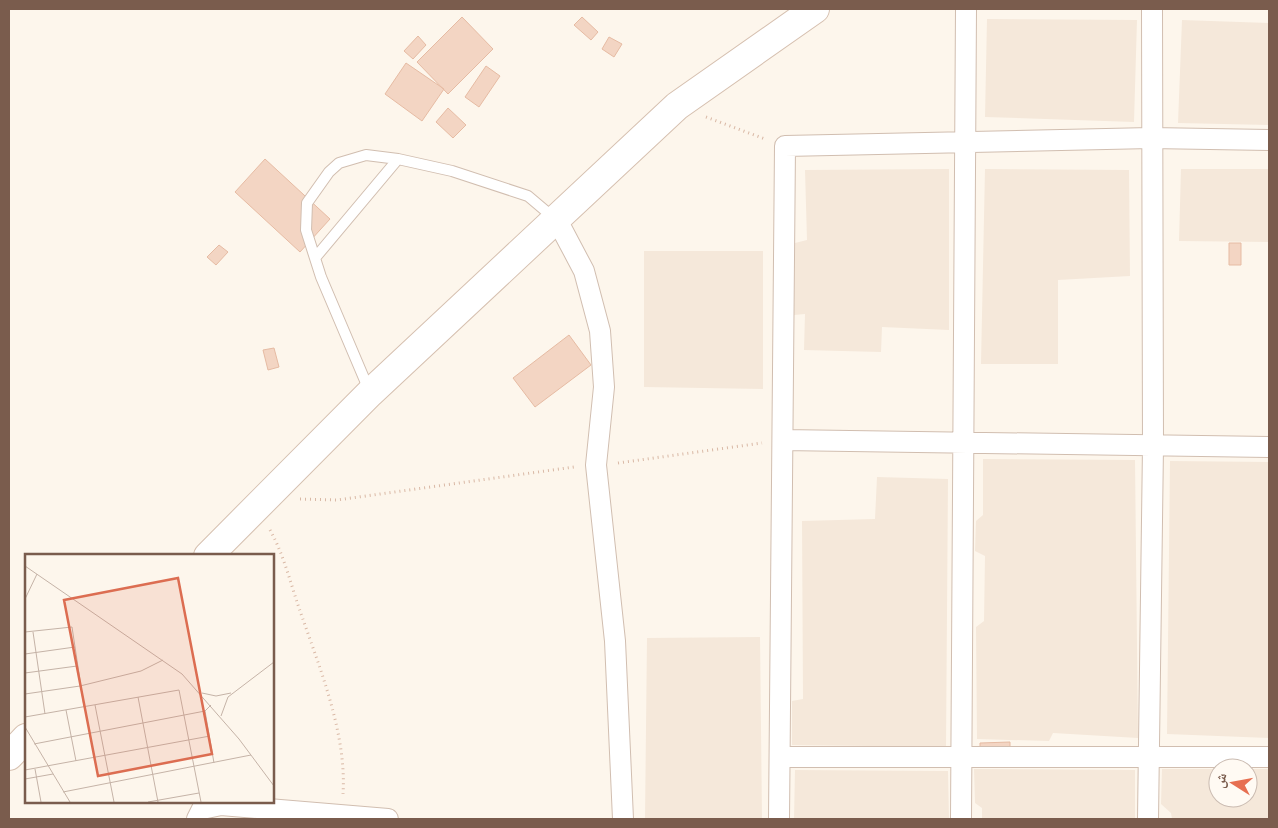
<svg xmlns="http://www.w3.org/2000/svg" width="1278" height="828" font-family="Quicksand,'Noto Naskh Arabic',sans-serif">
<style>
.residential{fill:#f5e8da}
.building{fill:#f3d5c3;stroke:#e6bba3}
.lines{fill:none;stroke-linecap:round;stroke-linejoin:round}
.service-casing{stroke:#d1beb0;stroke-width:12}
.minor-casing{stroke:#d1beb0;stroke-width:22}
.secondary-casing{stroke:#d6c0b0;stroke-width:30}
.path{stroke:#d9b8a5;stroke-width:3;stroke-dasharray:1 4;stroke-linecap:butt}
.service{stroke:#fff;stroke-width:10}
.minor{stroke:#fff;stroke-width:20}
.secondary{stroke:#fff;stroke-width:28}
.inset-road{fill:none;stroke:#c5b3a7;stroke-width:1}
.view{fill:#dc6d51;fill-opacity:0.15;stroke:#dc6d51;stroke-width:2.5}
.inset-edge{fill:none;stroke:#7a5c4d;stroke-width:2.5}
</style>
<rect width="100%" height="100%" fill="#fdf6ec"/>
<path class="residential" d="M 987,19 L 1137,20 L 1134,122 L 985,117 Z
M 1182,20 L 1269,23 L 1269,125 L 1178,123 Z
M 949,169 L 949,330 L 882,327 L 881,352 L 804,350 L 805,314 L 794,315 L 795,243 L 807,240 L 805,170 Z
M 985,169 L 1129,170 L 1130,276 L 1058,280 L 1058,364 L 981,364 Z
M 1181,169 L 1269,169 L 1269,242 L 1179,241 Z
M 644,251 L 763,251 L 763,389 L 644,387 Z
M 983,459 L 1135,460 L 1138,738 L 1053,733 L 1049,741 L 977,739 L 976,627 L 984,621 L 985,556 L 975,551 L 976,521 L 983,515 Z
M 1170,461 L 1269,462 L 1269,738 L 1167,734 Z
M 877,477 L 948,479 L 946,747 L 792,745 L 792,701 L 803,699 L 802,521 L 875,519 Z
M 760,637 L 762,819 L 645,819 L 647,638 Z
M 974,769 L 1135,770 L 1135,819 L 982,819 L 982,808 L 975,803 Z
M 1162,769 L 1218,769 L 1218,798 L 1248,798 L 1248,769 L 1269,769 L 1269,819 L 1172,819 L 1171,813 L 1161,804 Z
M 795,770 L 948,771 L 949,819 L 794,819 Z"/>
<path class="building" d="M 462,17 L 493,49 L 448,94 L 417,62 Z
M 582,17 L 598,32 L 591,40 L 574,25 Z
M 418,36 L 426,45 L 413,59 L 404,51 Z
M 609,37 L 622,44 L 614,57 L 602,49 Z
M 406,63 L 444,89 L 422,121 L 385,94 Z
M 486,66 L 500,76 L 479,107 L 465,97 Z
M 448,108 L 466,125 L 453,138 L 436,122 Z
M 265,159 L 330,219 L 300,252 L 235,192 Z
M 1229,243 L 1241,243 L 1241,265 L 1229,265 Z
M 219,245 L 228,252 L 216,265 L 207,257 Z
M 569,335 L 591,365 L 535,407 L 513,378 Z
M 274,348 L 279,367 L 268,370 L 263,350 Z
M 1010,742 L 1010,760 L 980,754 L 980,743 Z"/>
<g class="lines">
<g class="service-casing">
<path id="service" d="M 315,258 L 398,159
M 369,390 L 321,277 L 306,230 L 307,203 L 329,172 L 339,163 L 366,155 L 398,159 L 452,171 L 528,196 L 554,218"/>
</g>
<g class="minor-casing">
<path id="minor" d="M 557,220 L 584,271 L 600,331 L 604,387 L 596,465 L 615,641 L 623,819
M 783,440 L 1269,447
M 781,757 L 1269,757
M 197,819 L 202,809 L 221,805 L 388,819
M 779,819 L 785,146 L 1151,138 L 1269,140
M 961,819 L 966,9
M 1148,819 L 1153,446 L 1152,9"/>
</g>
<g class="secondary-casing">
<path id="secondary" d="M 208,556 L 370,393 L 677,106 L 815,9
M 9,756 L 26,738"/>
</g>
<path class="path" d="M 706,117 L 765,139
M 618,463 L 762,443
M 300,499 L 337,500 L 574,467
M 270,530 C 283,553 290,581 298,605 C 318,664 347,732 343,794"/>
<use href="#service" class="service"/>
<use href="#minor" class="minor"/>
<use href="#secondary" class="secondary"/>
</g>
<g transform="translate(25 554)">
<rect width="249" height="249" fill="#fdf6ec"/>
<path class="inset-road" d="M 0,12 L 157,120 L 214,185 L 249,232M 0,45 L 12,20M 0,78 L 47,73 L 59,153M 8,78 L 20,160M 0,100 L 50,93M 0,119 L 52,112M 177,139 L 191,142 L 206,139M 0,140 L 55,132 L 116,117 L 138,106M 113,143 L 133,248M 70,151 L 89,248M 41,156 L 51,207M 180,157 L 189,209M 196,162 L 203,143 L 249,108M 0,163 L 154,136 L 176,248M 0,173 L 45,248M 9,190 L 180,157 L 186,151M 10,215 L 16,248M 0,216 L 185,182M 0,225 L 28,220M 38,238 L 226,201M 123,248 L 174,239"/>
<path class="view" d="M 153,24 L 187,200 L 73,222 L 39,46 Z"/>
<rect width="249" height="249" class="inset-edge"/>
</g>
<rect width="1278" height="828" fill="none" stroke="#7a5c4d" stroke-width="20"/>
<g transform="translate(1233 783) rotate(281)"><circle r="24" fill="#fffaf3" stroke="#cabbb1"/>
<path d="M0-4L9 19L0 12L-9 19Z" fill="#e76f51"/>
<text y="-8" font-size="14" font-weight="bold" text-anchor="middle" fill="#7a5c4d">ش</text>
</g>
</svg>
